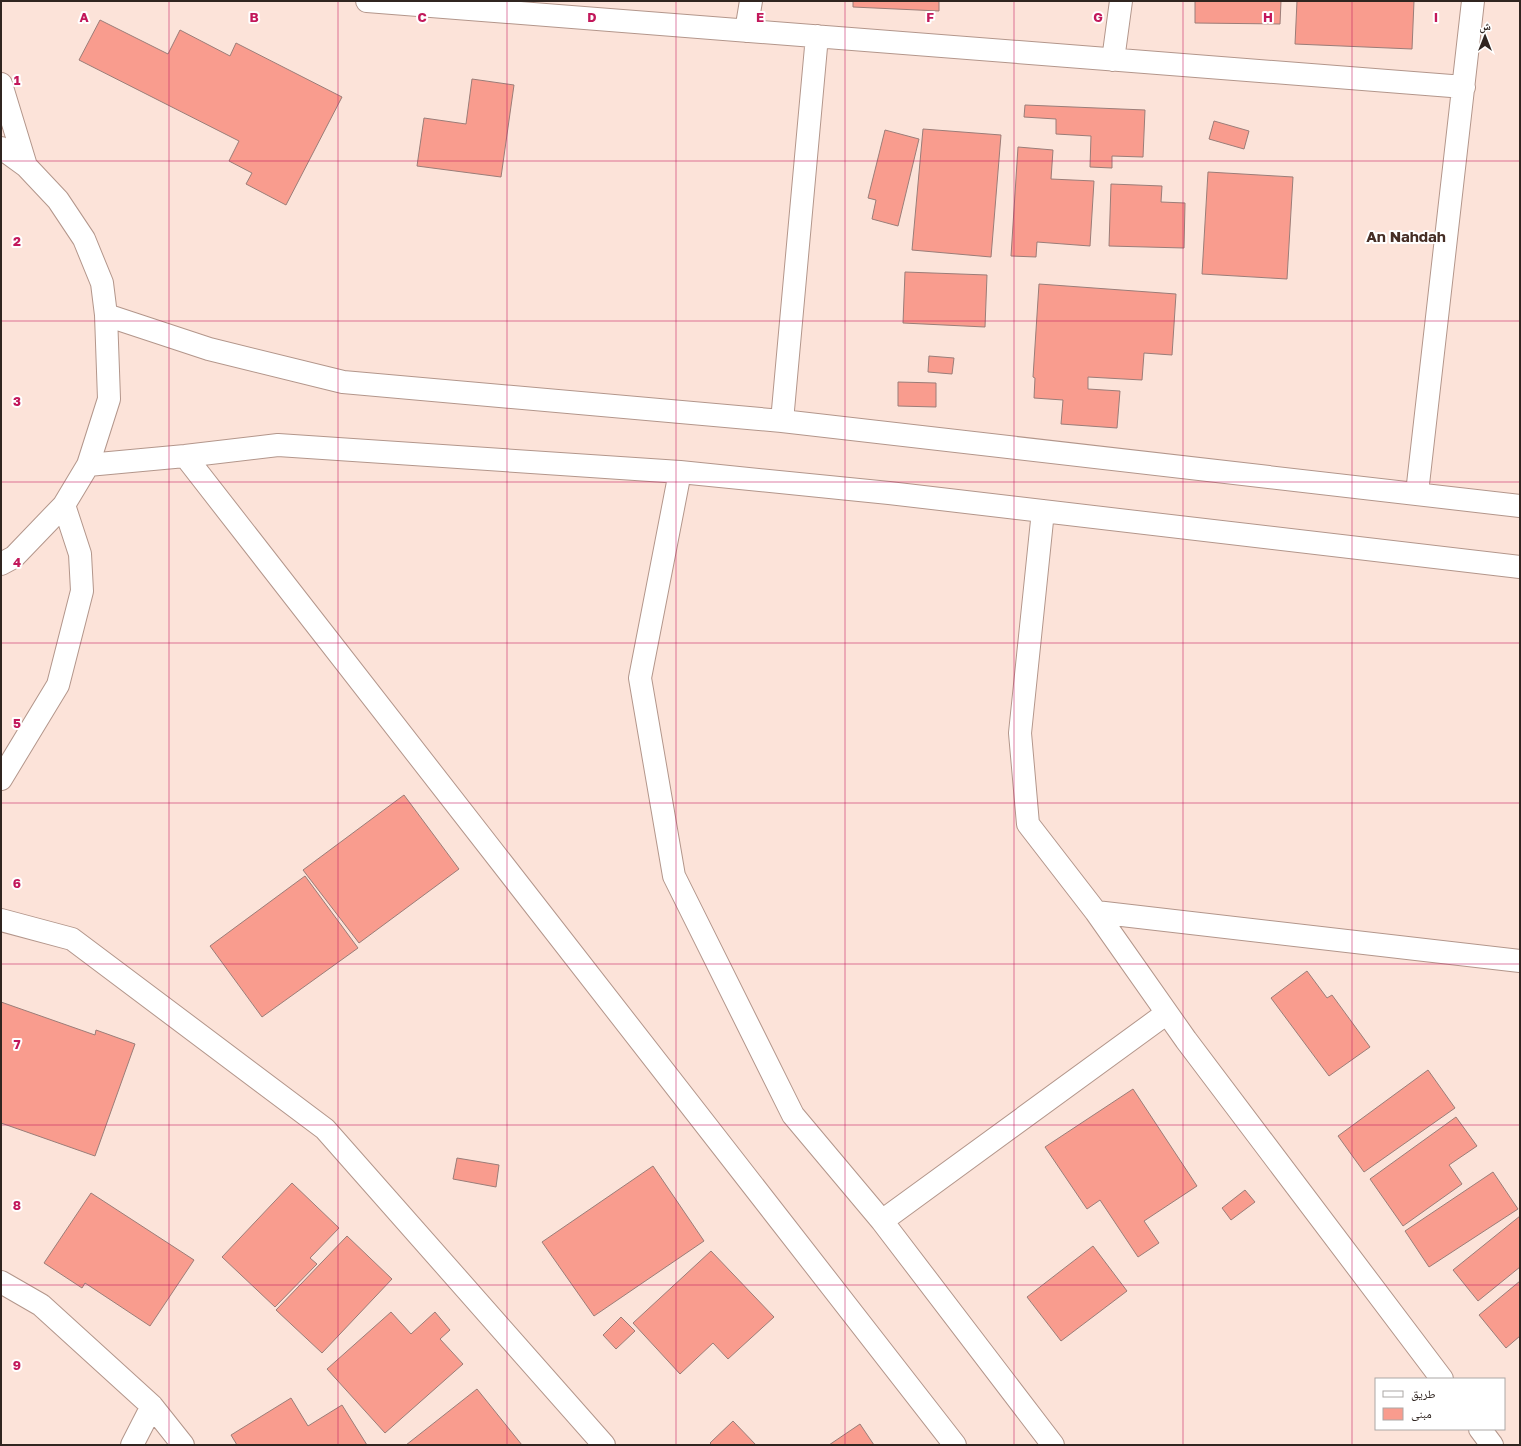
<svg xmlns="http://www.w3.org/2000/svg" width="1521" height="1446" font-family="'Golos Text','Noto Naskh Arabic',sans-serif">
<style>
.building{fill:#f99c8e;stroke:#9b7d78}
.lines{fill:none;stroke-linecap:round;stroke-linejoin:round}
.minor-casing{stroke:#b3968b;stroke-width:24}
.minor{stroke:#fff;stroke-width:22}
.grid{fill:none;stroke:#c2185b;stroke-width:1;stroke-opacity:0.55}
.labels{text-anchor:middle;dominant-baseline:central;stroke-width:4;stroke-linejoin:round;paint-order:stroke}
.neighbourhood-label{font-size:15px;font-weight:bold;fill:#462e25;stroke:#fff}
.grid-label{font-size:13px;text-anchor:middle;font-weight:bold;fill:#c2185b;stroke:#fff;stroke-width:4;stroke-linejoin:round;paint-order:stroke}
</style>
<rect width="100%" height="100%" fill="#fce3d9"/>
<path class="building" d="M 853,1 L 939,1 L 939,11 L 853,7 Z
M 1188,1 L 1281,1 L 1280,24 L 1195,23 L 1195,1 Z
M 1297,1 L 1414,1 L 1412,49 L 1295,44 Z
M 100,20 L 168,54 L 180,30 L 230,56 L 236,43 L 342,97 L 286,205 L 246,184 L 252,173 L 229,161 L 239,141 L 79,60 Z
M 472,79 L 514,85 L 501,177 L 417,166 L 424,118 L 466,124 Z
M 1025,105 L 1145,110 L 1143,157 L 1112,156 L 1112,168 L 1090,167 L 1091,136 L 1056,134 L 1056,119 L 1024,117 Z
M 1214,121 L 1249,131 L 1244,149 L 1209,139 Z
M 923,129 L 1001,135 L 991,257 L 912,250 Z
M 885,130 L 919,139 L 898,226 L 872,219 L 876,200 L 868,198 Z
M 1018,147 L 1053,150 L 1051,179 L 1094,181 L 1090,246 L 1037,242 L 1036,257 L 1011,256 Z
M 1208,172 L 1293,177 L 1287,279 L 1202,274 Z
M 1111,184 L 1162,186 L 1161,202 L 1185,203 L 1184,248 L 1109,246 Z
M 905,272 L 987,275 L 985,327 L 903,323 Z
M 1039,284 L 1176,294 L 1172,355 L 1144,353 L 1142,380 L 1088,377 L 1088,389 L 1120,391 L 1117,428 L 1061,424 L 1063,400 L 1034,398 L 1035,378 L 1033,377 Z
M 929,356 L 954,358 L 952,374 L 928,372 Z
M 898,382 L 936,383 L 936,407 L 898,406 Z
M 404,795 L 459,869 L 359,943 L 303,870 Z
M 305,876 L 358,948 L 262,1017 L 210,946 Z
M 1307,971 L 1327,998 L 1332,995 L 1370,1047 L 1329,1076 L 1271,998 Z
M 1,1002 L 95,1035 L 96,1030 L 135,1044 L 95,1156 L 1,1123 Z
M 1428,1070 L 1455,1108 L 1364,1172 L 1338,1136 Z
M 1133,1089 L 1197,1186 L 1144,1221 L 1159,1243 L 1138,1257 L 1100,1200 L 1087,1209 L 1045,1147 Z
M 1456,1117 L 1477,1146 L 1449,1165 L 1462,1184 L 1403,1226 L 1370,1179 Z
M 457,1158 L 499,1165 L 496,1187 L 453,1179 Z
M 653,1166 L 704,1241 L 594,1316 L 542,1242 Z
M 1493,1172 L 1518,1209 L 1429,1267 L 1405,1231 Z
M 292,1183 L 339,1228 L 310,1258 L 317,1264 L 275,1307 L 222,1257 Z
M 1245,1190 L 1255,1202 L 1231,1220 L 1222,1208 Z
M 91,1193 L 194,1260 L 150,1326 L 85,1283 L 82,1288 L 44,1263 Z
M 1520,1216 L 1520,1267 L 1478,1301 L 1453,1270 Z
M 347,1236 L 392,1279 L 322,1353 L 276,1310 Z
M 1093,1246 L 1127,1291 L 1061,1341 L 1027,1297 Z
M 711,1251 L 774,1317 L 728,1359 L 713,1343 L 680,1374 L 633,1323 Z
M 1520,1281 L 1520,1336 L 1506,1348 L 1479,1315 Z
M 391,1312 L 411,1334 L 435,1312 L 450,1330 L 440,1339 L 463,1364 L 385,1433 L 327,1369 Z
M 621,1317 L 635,1331 L 616,1349 L 603,1335 Z
M 477,1389 L 522,1445 L 406,1445 Z
M 291,1398 L 308,1426 L 342,1405 L 367,1445 L 237,1445 L 231,1435 Z
M 733,1421 L 756,1445 L 712,1445 L 710,1443 Z
M 860,1424 L 874,1445 L 829,1445 Z"/>
<g class="lines">
<g class="minor-casing">
<path id="minor" d="M 367,1 L 1464,87
M 746,31 L 751,1
M 1113,60 L 1121,1
M 1,84 L 26,166
M 1,148 L 26,166 L 58,200 L 84,239 L 102,283 L 106,315 L 109,399 L 88,465 L 64,505 L 14,557 L 1,564
M 106,315 L 209,349 L 343,382 L 782,421 L 1520,506
M 782,421 L 817,36
M 185,456 L 955,1445
M 88,465 L 185,456 L 278,445 L 680,472 L 889,493 L 1520,567
M 680,472 L 640,678 L 674,876 L 793,1115 L 882,1221 L 1053,1445
M 1417,493 L 1473,1
M 1043,511 L 1020,733 L 1028,824 L 1096,912 L 1186,1040 L 1442,1379
M 1,779 L 58,685 L 82,591 L 80,554 L 64,505
M 1096,912 L 1520,961
M 1,920 L 72,939 L 325,1129 L 604,1445
M 882,1221 L 1167,1013
M 1,1282 L 41,1305 L 152,1406 L 183,1445
M 1480,1429 L 1492,1445
M 132,1445 L 152,1406"/>
</g>
<use href="#minor" class="minor"/>
</g>
<path class="grid" d="M 169,1 L 169,1445M 338,1 L 338,1445M 507,1 L 507,1445M 676,1 L 676,1445M 845,1 L 845,1445M 1014,1 L 1014,1445M 1183,1 L 1183,1445M 1352,1 L 1352,1445M 1,161 L 1520,161M 1,321 L 1520,321M 1,482 L 1520,482M 1,643 L 1520,643M 1,803 L 1520,803M 1,964 L 1520,964M 1,1125 L 1520,1125M 1,1285 L 1520,1285"/>
<g class="labels">
<g class="neighbourhood-label">
<text x="1406" y="236">An Nahdah</text>
</g>
</g>
<g class="grid-label">
<text x="84" y="22">A</text>
<text x="254" y="22">B</text>
<text x="422" y="22">C</text>
<text x="592" y="22">D</text>
<text x="760" y="22">E</text>
<text x="930" y="22">F</text>
<text x="1098" y="22">G</text>
<text x="1268" y="22">H</text>
<text x="1436" y="22">I</text>
<text x="17" y="85">1</text>
<text x="17" y="246">2</text>
<text x="17" y="406">3</text>
<text x="17" y="567">4</text>
<text x="17" y="728">5</text>
<text x="17" y="888">6</text>
<text x="17" y="1049">7</text>
<text x="17" y="1210">8</text>
<text x="17" y="1370">9</text>
</g>
<rect width="1521" height="1446" fill="none" stroke="#302520" stroke-width="4"/>
<rect x="1375" y="1378" width="130" height="52" fill="#ffffff" stroke="#aca8a6"/>
<rect x="1383" y="1391" width="20" height="6" fill="#ffffff" stroke="#aca8a6"/>
<text x="1411" y="1398" font-size="12" fill="#302520">طريق</text>
<rect x="1383" y="1408" width="20" height="12" fill="#f99c8e" stroke="#aca8a6"/>
<text x="1411" y="1418" font-size="12" fill="#302520">مبنى</text>
<g transform="translate(1485 36)" stroke="#ffffff" stroke-width="3" paint-order="stroke">
<path d="M0-3L7 15L0 10L-7 15Z" fill="#302520"/>
<text y="-6" font-size="11" font-weight="bold" text-anchor="middle" fill="#302520">ش</text>
</g>
</svg>
